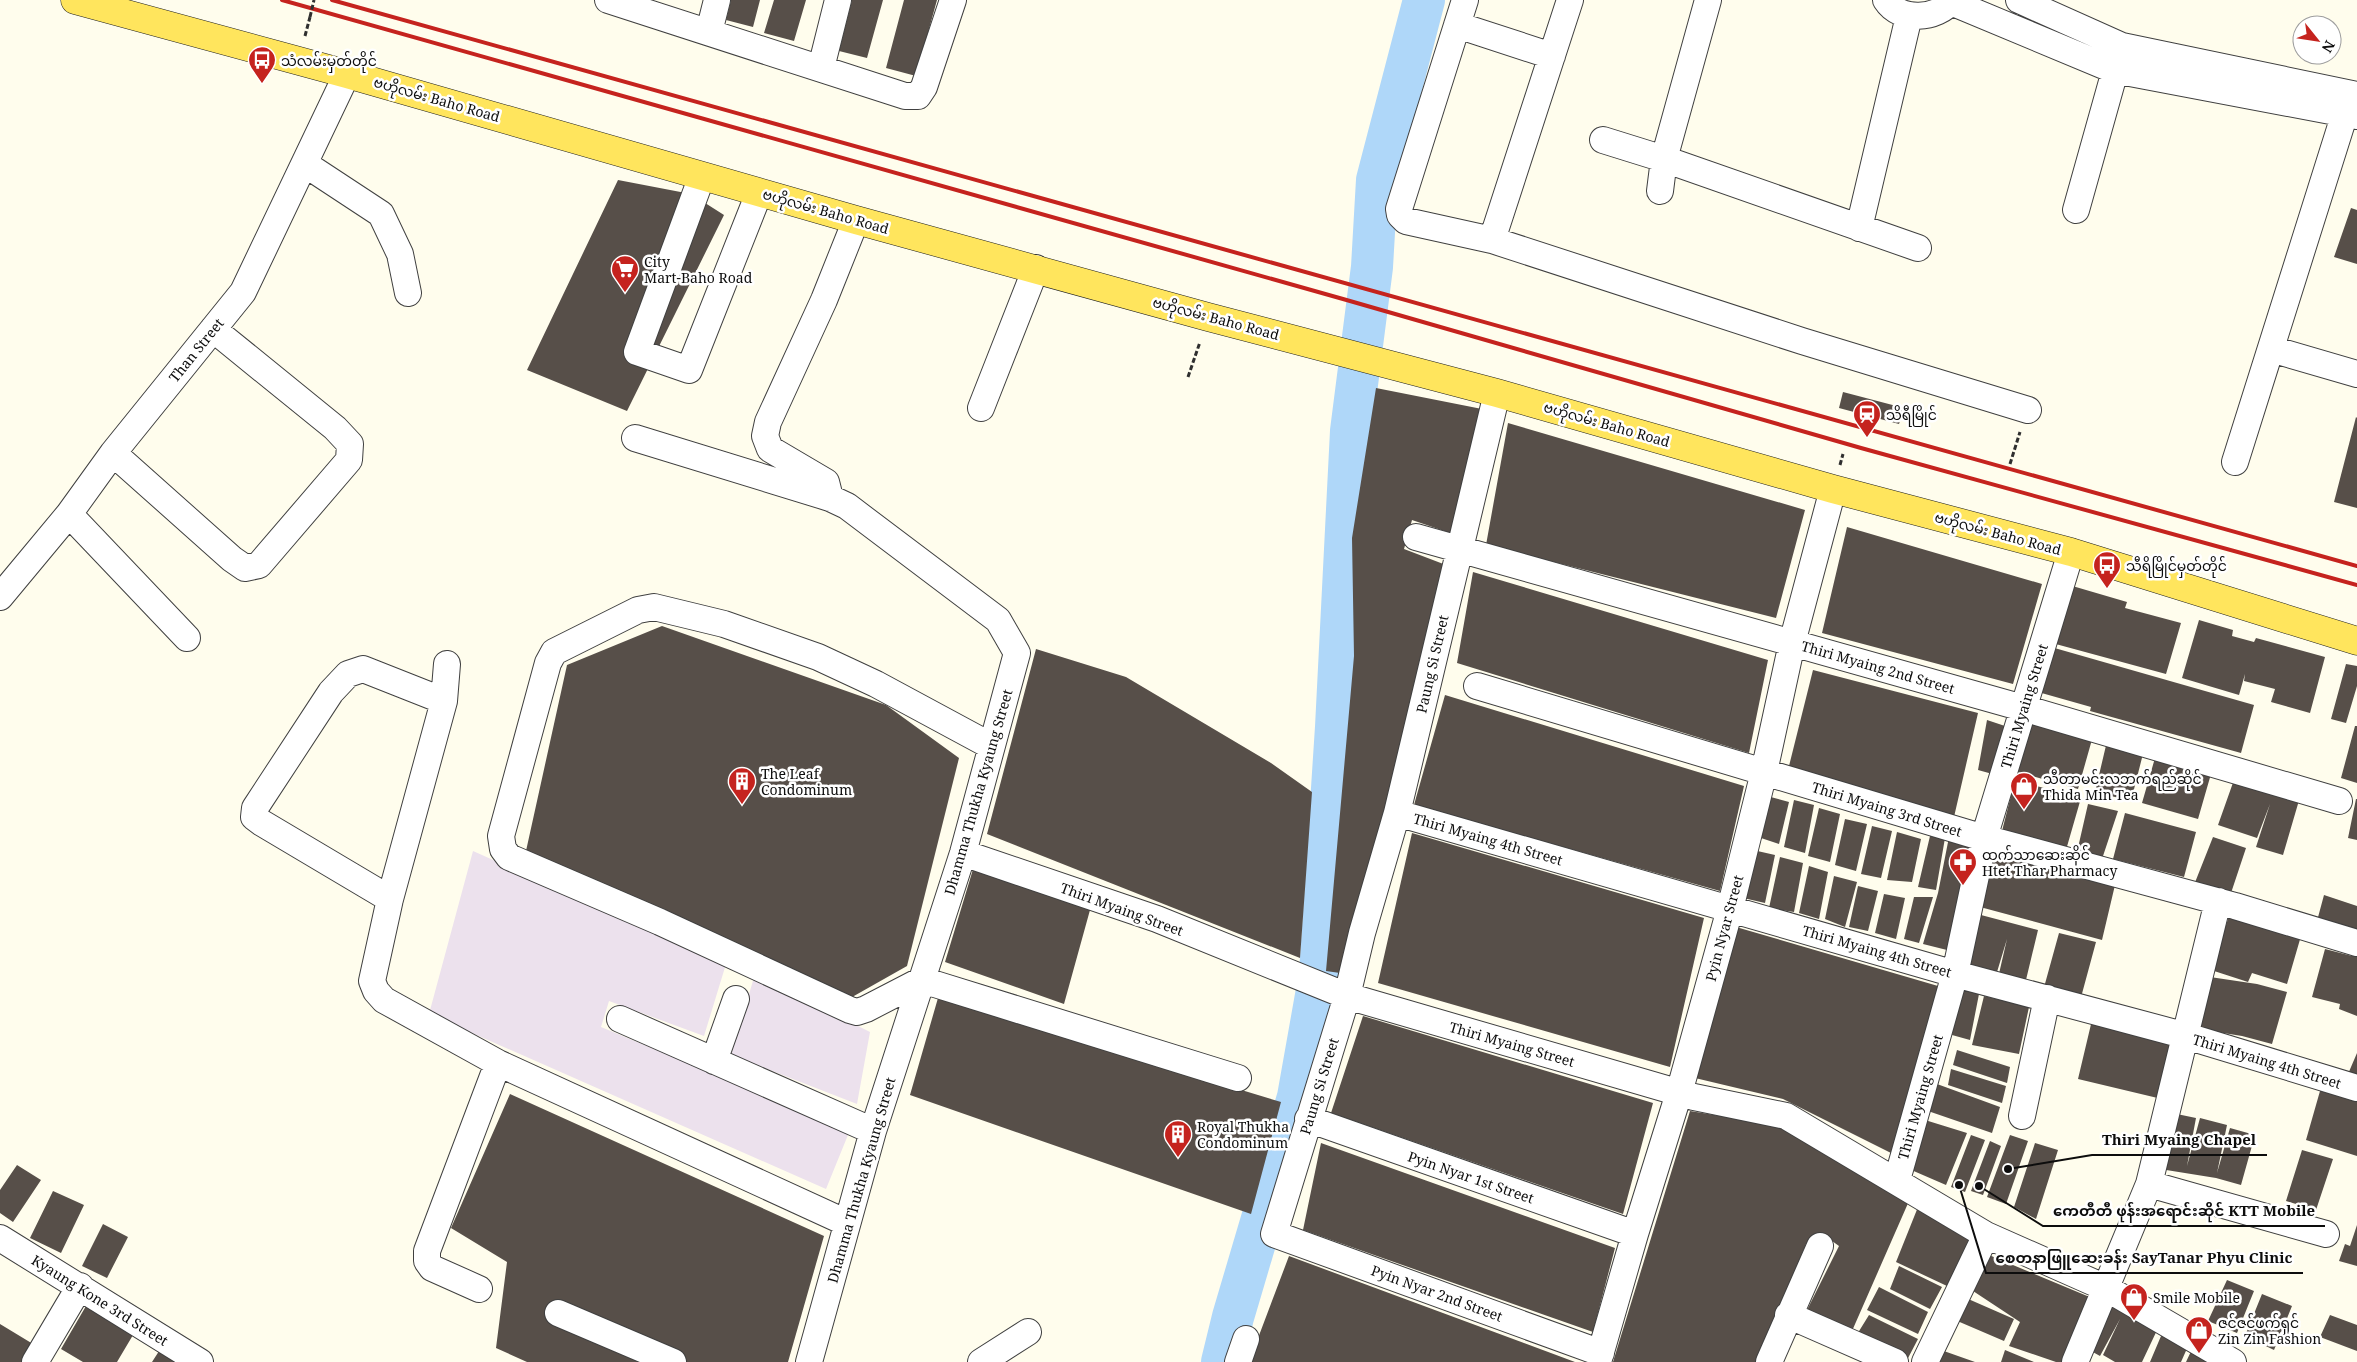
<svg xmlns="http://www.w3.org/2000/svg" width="2357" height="1362" font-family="'Noto Serif','Noto Sans Myanmar',serif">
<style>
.industrial{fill:#ece1ed}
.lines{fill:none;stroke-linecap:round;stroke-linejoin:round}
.river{stroke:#afd7f9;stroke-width:42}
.building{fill:#574f49}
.minor-casing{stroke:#404040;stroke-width:28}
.major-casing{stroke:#1e1e1e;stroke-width:29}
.path{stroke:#2f2f2f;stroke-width:3;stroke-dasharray:5 2.5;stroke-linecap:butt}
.minor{stroke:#fff;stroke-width:26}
.major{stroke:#ffe55d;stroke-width:28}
.rail{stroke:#c5231e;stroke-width:4}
.path-bridge{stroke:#2f2f2f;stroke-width:3;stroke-dasharray:5 2.5;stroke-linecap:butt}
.labels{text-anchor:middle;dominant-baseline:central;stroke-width:5;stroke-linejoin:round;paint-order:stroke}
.poi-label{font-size:14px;fill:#0d0d0d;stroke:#fff;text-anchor:start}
.street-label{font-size:14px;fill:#0d0d0d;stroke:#fff}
.leader{fill:none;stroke:#0d0d0d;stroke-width:2}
.callout-dot{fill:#0d0d0d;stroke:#fff;stroke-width:2}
.callout-label{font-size:15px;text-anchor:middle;font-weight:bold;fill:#0d0d0d;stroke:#fff;stroke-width:5;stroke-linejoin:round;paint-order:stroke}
</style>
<rect width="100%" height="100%" fill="#fffded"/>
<path class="industrial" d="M 473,851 L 726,964 L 704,1036 L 609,1001 L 601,1027 L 850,1130 L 826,1189 L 429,1014 Z
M 755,974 L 870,1032 L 857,1104 L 731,1055 Z"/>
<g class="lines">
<path class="river" d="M 1222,1362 L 1233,1317 L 1298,1097 L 1320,973 L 1336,727 L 1351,431 L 1372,267 L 1377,180 L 1424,0"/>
</g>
<path class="building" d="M 731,0 L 760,0 L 753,27 L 726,20 Z
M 774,0 L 806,0 L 794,41 L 764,33 Z
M 852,0 L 883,0 L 867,58 L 839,51 Z
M 904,0 L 937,0 L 916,76 L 886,68 Z
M 618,180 L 691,194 L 724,215 L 627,411 L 527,370 Z
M 2351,208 L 2357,210 L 2357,264 L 2334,257 Z
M 1376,388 L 1482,409 L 1456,535 L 1412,520 L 1404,549 L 1446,565 L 1347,974 L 1326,971 L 1354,656 L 1352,538 Z
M 1843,392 L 1904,408 L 1899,424 L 1839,408 Z
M 2356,417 L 2357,418 L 2357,508 L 2334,502 Z
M 1508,423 L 1805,510 L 1776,618 L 1486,545 Z
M 1847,527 L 2042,584 L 2013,684 L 1822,633 Z
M 1473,572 L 1768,660 L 1749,753 L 1457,663 Z
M 2069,585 L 2127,602 L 2125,608 L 2181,623 L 2166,674 L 2052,643 Z
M 2199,620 L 2233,630 L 2232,636 L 2254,642 L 2256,638 L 2325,657 L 2310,713 L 2271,702 L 2275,689 L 2244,681 L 2245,674 L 2239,695 L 2182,678 Z
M 662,626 L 886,705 L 959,758 L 907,966 L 838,1005 L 526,851 L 567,665 Z
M 2051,647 L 2254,705 L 2241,753 L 2090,711 L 2091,707 L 2038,692 Z
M 1036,649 L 1126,677 L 1271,763 L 1312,792 L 1300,958 L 987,834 Z
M 2346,664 L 2357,666 L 2357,686 L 2346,723 L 2331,719 Z
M 1813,670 L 1978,713 L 1954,817 L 1789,766 Z
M 1445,695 L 1744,786 L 1720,891 L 1414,805 Z
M 2032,719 L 2093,736 L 2078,789 L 2018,772 Z
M 1987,720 L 2008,727 L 1996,775 L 1978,770 Z
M 2355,726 L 2357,726 L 2357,783 L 2341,778 Z
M 2108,737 L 2145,746 L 2131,801 L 2095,792 Z
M 2157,751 L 2213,767 L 2198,819 L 2142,803 Z
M 2235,777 L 2300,797 L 2283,855 L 2256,847 L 2270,804 L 2257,838 L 2218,825 Z
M 2015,780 L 2081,798 L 2066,850 L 2002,831 Z
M 1767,796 L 1789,802 L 1779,844 L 1755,836 Z
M 2356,799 L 2357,799 L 2357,840 L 2348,838 Z
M 1794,800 L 1814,805 L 1805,853 L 1784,847 Z
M 2088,804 L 2118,811 L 2102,859 L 2077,852 Z
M 1819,808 L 1840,814 L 1830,862 L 1808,856 Z
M 2125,813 L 2196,832 L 2184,877 L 2113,859 Z
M 1845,819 L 1867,824 L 1856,871 L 1835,865 Z
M 1872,826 L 1892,831 L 1881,878 L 1861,874 Z
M 1897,832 L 1921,839 L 1912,882 L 1887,880 Z
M 1412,833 L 1704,918 L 1670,1067 L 1378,983 Z
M 1930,836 L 1945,838 L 1936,890 L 1918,887 Z
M 1949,837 L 1974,842 L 1947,950 L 1923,944 L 1938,893 Z
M 2213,837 L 2246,848 L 2228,902 L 2192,890 Z
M 1753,850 L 1775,855 L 1765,903 L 1739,897 Z
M 1994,854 L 2115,885 L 2102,940 L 1980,907 Z
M 1780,857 L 1803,863 L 1794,912 L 1769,908 Z
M 974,866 L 1090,910 L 1064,1004 L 945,962 Z
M 1809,866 L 1828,872 L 1819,919 L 1799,913 Z
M 1834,876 L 1857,882 L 1845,927 L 1825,919 Z
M 1858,886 L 1878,891 L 1868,931 L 1849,927 Z
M 1884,894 L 1905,898 L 1896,939 L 1875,933 Z
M 2324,895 L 2357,906 L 2357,933 L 2317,921 Z
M 1914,897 L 1933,897 L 1919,943 L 1904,939 Z
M 2230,913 L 2301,936 L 2287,984 L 2252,973 L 2248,982 L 2211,970 Z
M 1981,915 L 2038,930 L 2025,984 L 1998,978 L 2007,939 L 1997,972 L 1967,964 Z
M 1736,927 L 1938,986 L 1895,1155 L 1783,1099 L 1695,1078 Z
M 2059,933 L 2096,942 L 2080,1001 L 2043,991 Z
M 2325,949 L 2352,956 L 2354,951 L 2357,952 L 2357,1016 L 2339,1009 L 2340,1004 L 2312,997 Z
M 2210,977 L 2257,984 L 2287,992 L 2272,1044 L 2242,1036 L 2192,1028 Z
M 1959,989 L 1979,994 L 1970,1040 L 1952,1035 Z
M 1984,996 L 2029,1007 L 2019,1054 L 1972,1045 Z
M 938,998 L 1281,1102 L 1251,1214 L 910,1095 Z
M 1363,1016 L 1653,1103 L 1623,1214 L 1331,1113 Z
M 2092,1020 L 2178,1041 L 2166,1100 L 2078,1079 Z
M 1957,1050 L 2010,1067 L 2007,1083 L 1953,1065 Z
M 2357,1053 L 2357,1077 L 2348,1074 Z
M 1951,1069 L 2006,1086 L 2002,1103 L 1948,1085 Z
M 1937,1084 L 2000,1107 L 1992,1133 L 1928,1111 Z
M 2322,1084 L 2357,1096 L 2357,1156 L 2306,1140 Z
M 510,1094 L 824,1236 L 788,1362 L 527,1362 L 496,1348 L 507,1262 L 451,1228 Z
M 1690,1111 L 1788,1127 L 1909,1201 L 1852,1331 L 1807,1310 L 1839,1246 L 1821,1233 L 1806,1244 L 1757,1362 L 1613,1362 Z
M 2172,1113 L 2196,1118 L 2187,1166 L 2200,1118 L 2227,1125 L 2217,1173 L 2230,1128 L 2255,1135 L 2241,1185 L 2216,1178 L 2160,1169 Z
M 1925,1120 L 1967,1133 L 1946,1185 L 1909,1169 Z
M 1971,1135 L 1985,1140 L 1965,1192 L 1951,1187 Z
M 2010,1135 L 2028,1141 L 2006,1204 L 1987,1197 Z
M 1990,1141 L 2001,1146 L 1983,1195 L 1971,1191 Z
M 1321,1143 L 1615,1248 L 1593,1332 L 1303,1230 Z
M 2035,1143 L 2058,1150 L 2036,1219 L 2014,1207 Z
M 2302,1150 L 2333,1159 L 2316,1210 L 2286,1201 Z
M 17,1165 L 41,1180 L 13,1222 L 0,1213 L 0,1190 Z
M 53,1191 L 84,1205 L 61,1253 L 30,1238 Z
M 1920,1202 L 1971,1236 L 1947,1286 L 1896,1262 Z
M 103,1224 L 128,1237 L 107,1278 L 82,1266 Z
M 2357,1225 L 2357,1266 L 2339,1261 L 2345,1244 L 2350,1246 Z
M 1989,1255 L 2092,1298 L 2068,1362 L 2056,1362 L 2009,1346 L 2020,1322 L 1970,1289 Z
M 1289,1256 L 1575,1362 L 1249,1362 Z
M 1899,1266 L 1942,1287 L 1930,1309 L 1890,1289 Z
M 2227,1280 L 2254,1291 L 2237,1333 L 2208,1321 Z
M 1879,1287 L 1928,1312 L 1918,1334 L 1867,1310 Z
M 2262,1294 L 2292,1306 L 2274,1350 L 2245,1336 Z
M 1966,1298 L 2014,1319 L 2004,1341 L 1955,1320 Z
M 2107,1301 L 2159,1326 L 2142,1362 L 2115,1362 L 2103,1355 L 2120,1319 L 2100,1356 L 2082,1346 Z
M 86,1306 L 133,1335 L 117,1362 L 83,1362 L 61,1349 Z
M 1869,1315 L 1918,1339 L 1907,1360 L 1856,1336 Z
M 2330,1315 L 2357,1325 L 2357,1351 L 2320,1337 Z
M 0,1324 L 33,1344 L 23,1362 L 0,1362 Z
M 2164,1329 L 2189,1344 L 2181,1362 L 2150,1362 Z
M 2193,1347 L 2208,1355 L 2205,1362 L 2186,1362 Z
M 161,1348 L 183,1362 L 152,1362 Z
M 1941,1350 L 1975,1362 L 1936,1362 Z
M 2005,1350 L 2034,1362 L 2001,1362 Z"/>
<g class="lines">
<g class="minor-casing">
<path id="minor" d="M 608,0 L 905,96 L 918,96 L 924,87 L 953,0
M 1465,0 L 1399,209 L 1400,215 L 1406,221 L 1492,240 L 1802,341 L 2028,410
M 1886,0 C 1900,22 1937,20 1952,0
M 2019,0 L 2122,46 L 2357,95
M 1951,2 L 2114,70 L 2357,116
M 1457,25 L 1552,56
M 709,32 L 717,0
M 821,68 L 838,0
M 1603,140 L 1664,159 L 1918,248
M 305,164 L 381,214 L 400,254 L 408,293
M 702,176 L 637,352 L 689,370 L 759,193
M 1660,191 L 1664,159 L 1708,0
M 2076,210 L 2120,53
M 1859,228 L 1909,16
M 1492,240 L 1570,0
M 2271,349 L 2357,374
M 1497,393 L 1397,813 L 1362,933 L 1347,996 L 1274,1234 L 1601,1353
M 981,408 L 1036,268
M 635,438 L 830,498 L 847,506 L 998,620 L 1017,653 L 963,853 L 873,1131 L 809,1362
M 113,453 L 232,559 L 245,568 L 259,565 L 349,460 L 350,444 L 335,428 L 213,329
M 2235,462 L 2351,94
M 830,498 L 826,482 L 770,449 L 765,436 L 768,422 L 824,300 L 856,220
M 69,514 L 187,638
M 1416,537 L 2023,708 L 2339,801
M 0,597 L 69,514 L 113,453 L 243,292 L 347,74
M 447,664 L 444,701 L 390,899 L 372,981 L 376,991 L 384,1000 L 498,1063 L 847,1223
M 1477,686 L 1984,838 L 2235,906 L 2357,943
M 991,746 L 876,684 L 818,657 L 724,624 L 654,607 L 638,610 L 554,652 L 548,663 L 501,836 L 503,849 L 509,857 L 660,922 L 850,1010 L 857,1012 L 866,1009 L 922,980 L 1238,1078
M 1397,813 L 1955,974 L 2183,1035 L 2357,1088
M 963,853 L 1157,919 L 1347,996 L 1694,1097 L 1786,1116 L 1986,1235 L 2106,1288 L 2233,1362
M 390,899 L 262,823 L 254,817 L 255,808 L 331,692 L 348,674 L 363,669 L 444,701
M 620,1019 L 873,1131
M 714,1061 L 736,999
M 2022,1116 L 2047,998
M 1308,1119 L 1635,1234
M 1897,1180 L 1955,974 L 1984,838 L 2071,552
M 2149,1184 L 2326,1234
M 0,1238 L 200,1362
M 479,1289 L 432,1268 L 427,1261 L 427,1251 L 498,1063
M 558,1313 L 673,1362
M 1788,1315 L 1895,1362
M 35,1362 L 80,1286
M 981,1362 L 1028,1332
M 1238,1362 L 1246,1339
M 1598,1362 L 1635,1234 L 1679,1093 L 1730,909 L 1764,772 L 1792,643 L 1833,489
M 1769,1362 L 1820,1246
M 1925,1362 L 1986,1235
M 2075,1362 L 2149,1184 L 2218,901"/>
</g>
<g class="major-casing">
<path id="major" d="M 75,0 L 347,74 L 856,220 L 1208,317 L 1497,393 L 1833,489 L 2071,552 L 2357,641"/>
</g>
<path class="path" d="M 305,36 L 310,17
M 1188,377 L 1200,342
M 2010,464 L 2020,432
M 1840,465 L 1843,454"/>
<use href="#minor" class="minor"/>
<use href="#major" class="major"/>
<path class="rail" d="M 282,0 L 1343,299 L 1861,448 L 2357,585
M 332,0 L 2357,566"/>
<path class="path-bridge" d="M 310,17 L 314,0"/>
</g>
<defs>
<g id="bus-pin" transform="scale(1.4375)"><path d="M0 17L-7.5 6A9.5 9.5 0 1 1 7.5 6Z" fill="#c5231e" stroke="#fff"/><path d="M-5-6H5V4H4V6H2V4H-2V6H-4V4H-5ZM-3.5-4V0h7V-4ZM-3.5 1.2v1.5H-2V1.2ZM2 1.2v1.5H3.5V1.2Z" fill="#fff"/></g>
<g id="supermarket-pin" transform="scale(1.4375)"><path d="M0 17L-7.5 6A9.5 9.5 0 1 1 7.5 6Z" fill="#c5231e" stroke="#fff"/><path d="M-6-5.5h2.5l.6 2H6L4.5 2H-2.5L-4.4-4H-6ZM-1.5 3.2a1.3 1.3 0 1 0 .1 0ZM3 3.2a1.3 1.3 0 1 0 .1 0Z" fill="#fff"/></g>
<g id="station-pin" transform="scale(1.4375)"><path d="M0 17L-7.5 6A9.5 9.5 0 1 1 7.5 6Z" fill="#c5231e" stroke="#fff"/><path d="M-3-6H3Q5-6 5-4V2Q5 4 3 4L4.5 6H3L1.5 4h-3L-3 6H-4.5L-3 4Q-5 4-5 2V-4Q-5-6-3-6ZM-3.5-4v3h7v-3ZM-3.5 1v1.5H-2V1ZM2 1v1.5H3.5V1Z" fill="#fff"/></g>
<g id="building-pin" transform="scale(1.4375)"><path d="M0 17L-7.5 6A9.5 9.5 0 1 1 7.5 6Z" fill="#c5231e" stroke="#fff"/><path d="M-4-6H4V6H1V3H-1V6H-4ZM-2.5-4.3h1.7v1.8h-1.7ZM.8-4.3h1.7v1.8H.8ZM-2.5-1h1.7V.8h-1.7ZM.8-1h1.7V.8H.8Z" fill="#fff"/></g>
<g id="shop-pin" transform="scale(1.4375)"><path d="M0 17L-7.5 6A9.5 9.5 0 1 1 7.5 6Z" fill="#c5231e" stroke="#fff"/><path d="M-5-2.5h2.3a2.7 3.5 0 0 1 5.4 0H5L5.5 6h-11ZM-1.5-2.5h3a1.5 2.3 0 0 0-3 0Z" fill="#fff"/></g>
<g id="pharmacy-pin" transform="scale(1.4375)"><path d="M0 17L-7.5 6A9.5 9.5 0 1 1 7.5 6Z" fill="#c5231e" stroke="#fff"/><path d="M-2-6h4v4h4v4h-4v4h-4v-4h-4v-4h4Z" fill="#fff"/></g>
</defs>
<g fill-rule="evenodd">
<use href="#bus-pin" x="262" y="60"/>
<use href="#supermarket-pin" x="625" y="269"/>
<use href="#station-pin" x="1867" y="414"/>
<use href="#bus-pin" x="2107" y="565"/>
<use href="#building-pin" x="742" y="781"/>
<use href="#shop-pin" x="2024" y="786"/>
<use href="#pharmacy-pin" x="1963" y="862"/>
<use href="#building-pin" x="1178" y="1134"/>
<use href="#shop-pin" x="2134" y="1297"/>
<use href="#shop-pin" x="2199" y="1330"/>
</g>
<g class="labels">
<g class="poi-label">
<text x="281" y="60">သံလမ်းမှတ်တိုင်</text>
<text x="644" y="261">City<tspan x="644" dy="16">Mart-Baho Road</tspan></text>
<text x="1886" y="414">သိရီမြိုင်</text>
<text x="2126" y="565">သီရိမြိုင်မှတ်တိုင်</text>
<text x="761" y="773">The Leaf<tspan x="761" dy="16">Condominum</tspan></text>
<text x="2043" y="778">သီတာမင်းလဘက်ရည်ဆိုင်<tspan x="2043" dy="16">Thida Min Tea</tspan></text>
<text x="1982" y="854">ထက်သာဆေးဆိုင်<tspan x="1982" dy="16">Htet Thar Pharmacy</tspan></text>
<text x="1197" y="1126">Royal Thukha<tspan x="1197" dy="16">Condominum</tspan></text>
<text x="2153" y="1297">Smile Mobile</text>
<text x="2218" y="1322">ဇင်ဇင်ဖက်ရှင်<tspan x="2218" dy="16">Zin Zin Fashion</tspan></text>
</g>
<g class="street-label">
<text transform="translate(437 99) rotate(16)">ဗဟိုလမ်း Baho Road</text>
<text transform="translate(826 211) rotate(16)">ဗဟိုလမ်း Baho Road</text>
<text transform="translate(1216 318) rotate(15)">ဗဟိုလမ်း Baho Road</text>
<text transform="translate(196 350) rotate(-51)">Than Street</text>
<text transform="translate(1607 424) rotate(16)">ဗဟိုလမ်း Baho Road</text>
<text transform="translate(1998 533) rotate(15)">ဗဟိုလမ်း Baho Road</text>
<text transform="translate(1432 664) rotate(-77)">Paung Si Street</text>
<text transform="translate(1878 667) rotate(16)">Thiri Myaing 2nd Street</text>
<text transform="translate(2024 706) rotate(-73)">Thiri Myaing Street</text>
<text transform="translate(978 792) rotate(-74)">Dhamma Thukha Kyaung Street</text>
<text transform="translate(1887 809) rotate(17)">Thiri Myaing 3rd Street</text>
<text transform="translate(1488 839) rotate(16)">Thiri Myaing 4th Street</text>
<text transform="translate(1122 909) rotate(20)">Thiri Myaing Street</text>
<text transform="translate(1724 928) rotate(-75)">Pyin Nyar Street</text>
<text transform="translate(1877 951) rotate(16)">Thiri Myaing 4th Street</text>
<text transform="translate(1512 1044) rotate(16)">Thiri Myaing Street</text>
<text transform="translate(2267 1061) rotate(17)">Thiri Myaing 4th Street</text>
<text transform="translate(1319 1086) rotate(-73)">Paung Si Street</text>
<text transform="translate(1920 1097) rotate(-74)">Thiri Myaing Street</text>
<text transform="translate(1471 1177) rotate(19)">Pyin Nyar 1st Street</text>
<text transform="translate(861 1180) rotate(-74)">Dhamma Thukha Kyaung Street</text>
<text transform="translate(1437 1293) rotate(20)">Pyin Nyar 2nd Street</text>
<text transform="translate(100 1300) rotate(32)">Kyaung Kone 3rd Street</text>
</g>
</g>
<path class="leader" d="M2008 1169L2092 1155H2267M1979 1186L2043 1226H2325M1959 1185L1986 1273H2303"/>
<g class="callout-dot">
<circle cx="2008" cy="1169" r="5"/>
<circle cx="1979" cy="1186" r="5"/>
<circle cx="1959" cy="1185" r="5"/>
</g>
<g class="callout-label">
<text x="2179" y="1145">Thiri Myaing Chapel</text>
<text x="2184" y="1216">ကေတီတီ ဖုန်းအရောင်းဆိုင် KTT Mobile</text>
<text x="2144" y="1263">စေတနာဖြူဆေးခန်း SayTanar Phyu Clinic</text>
</g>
<g transform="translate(2317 40) rotate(120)"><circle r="24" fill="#ffffff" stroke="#9e9e9e"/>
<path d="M0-4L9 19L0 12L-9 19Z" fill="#c5231e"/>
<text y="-8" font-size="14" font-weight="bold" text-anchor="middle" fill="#0d0d0d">N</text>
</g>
</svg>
